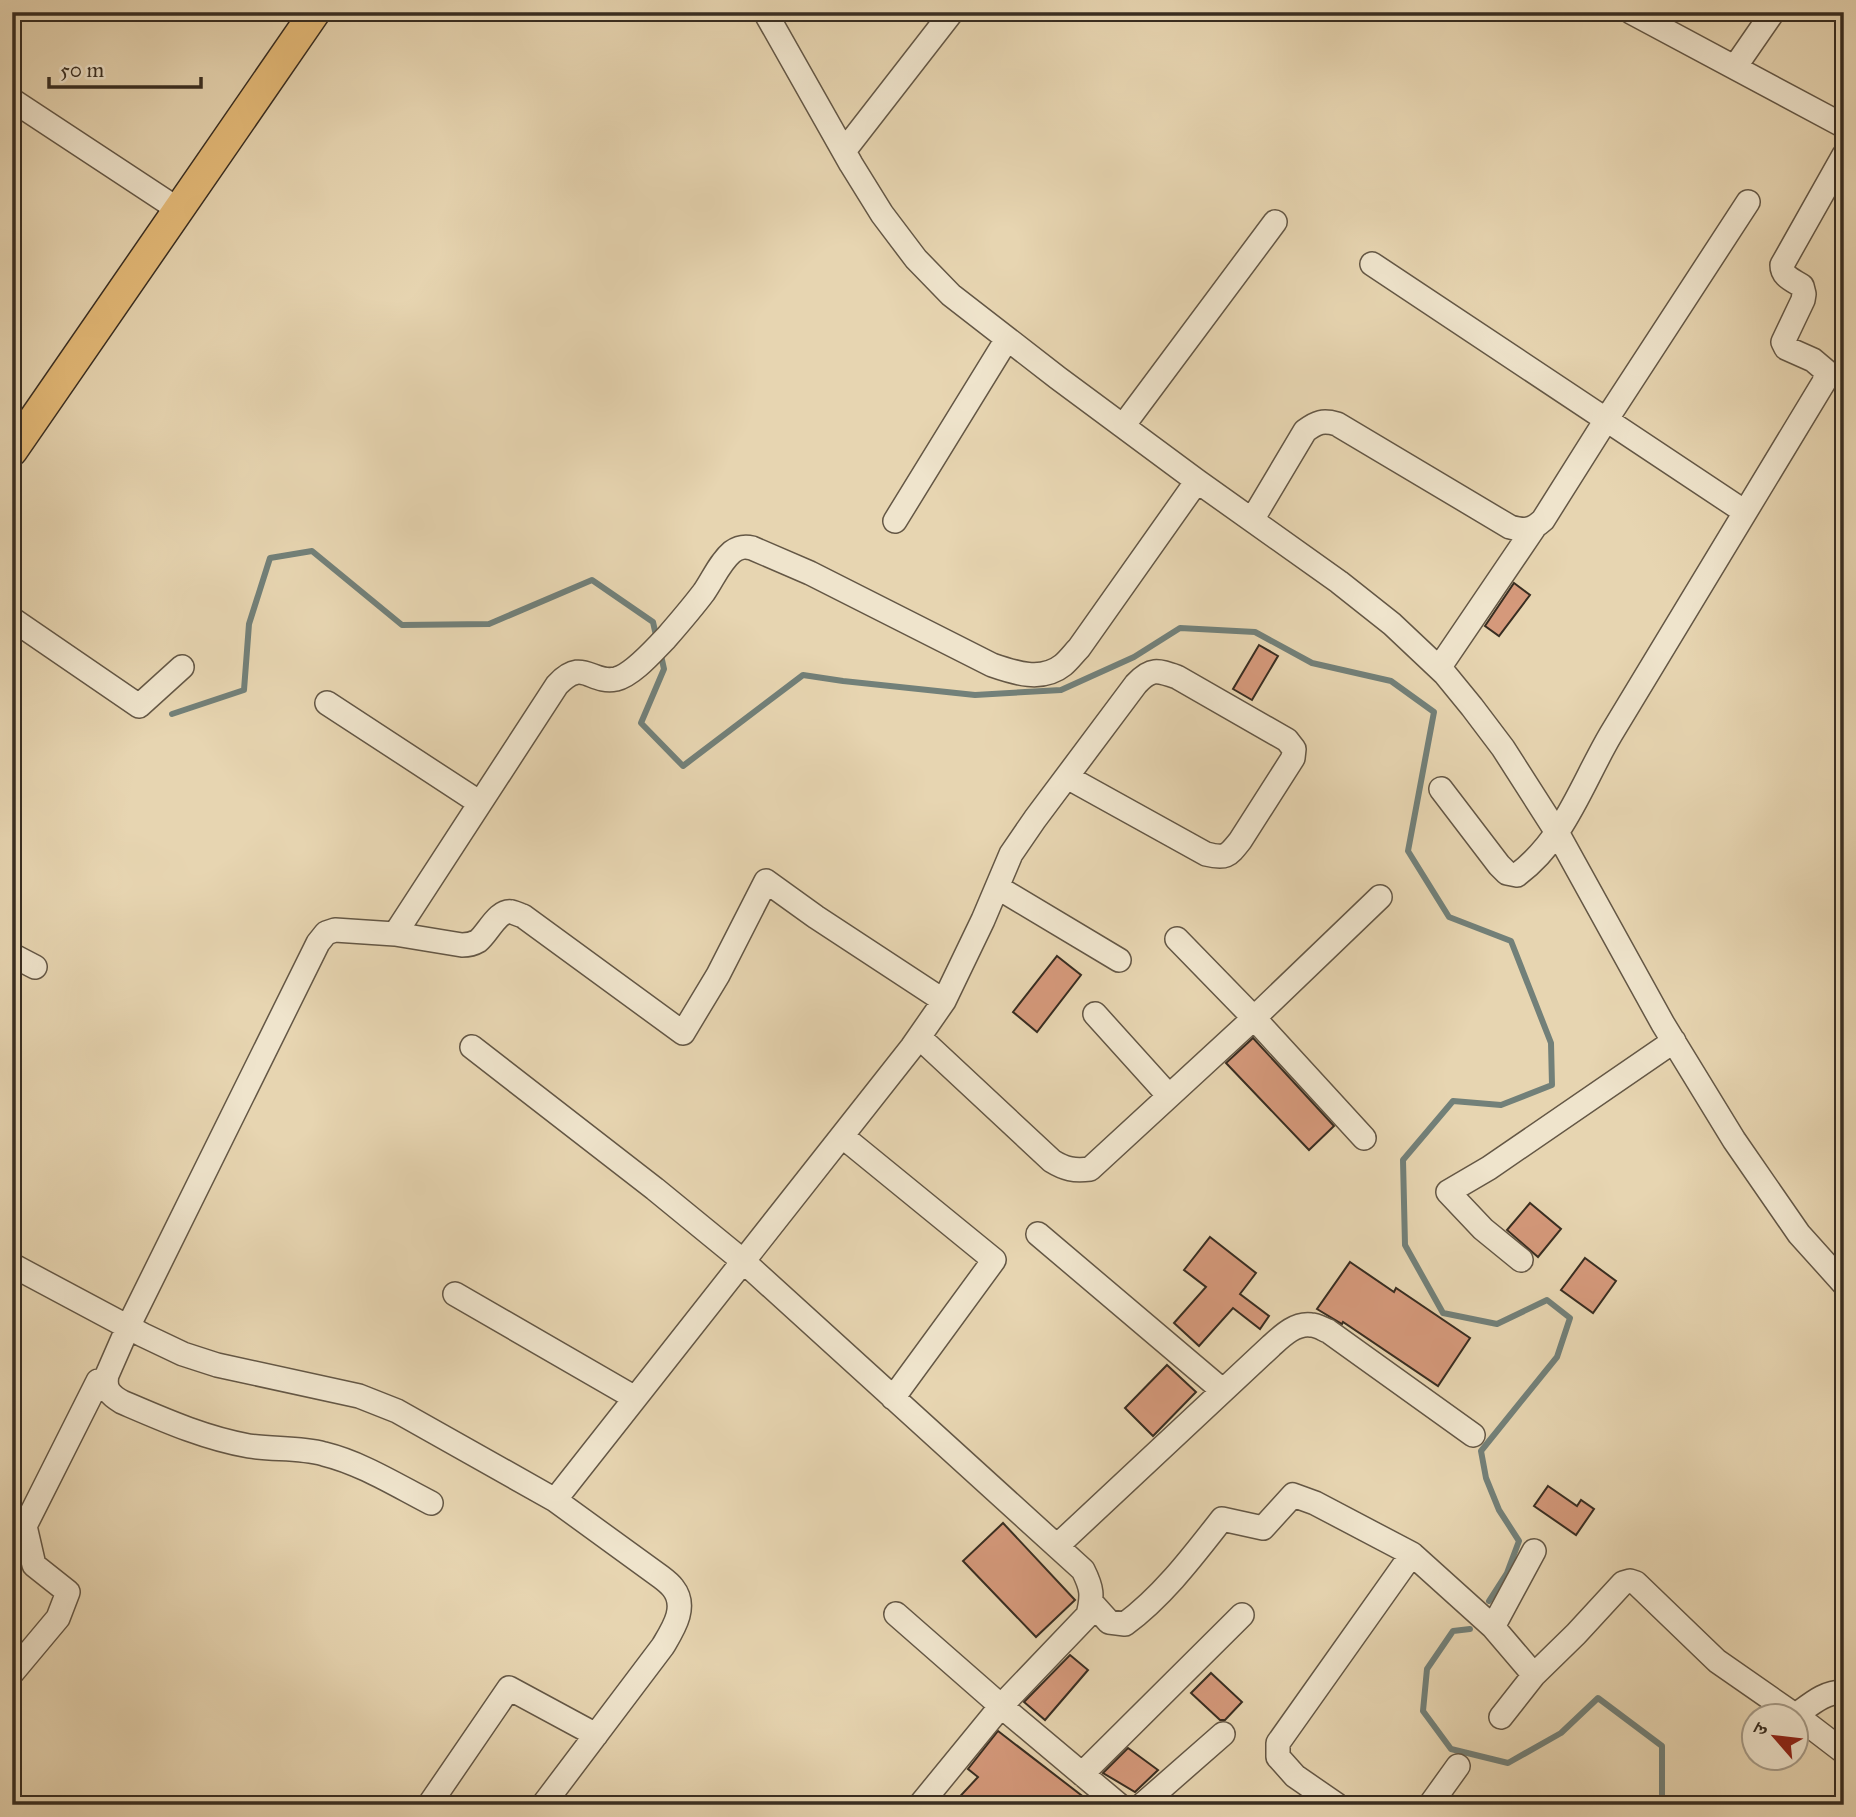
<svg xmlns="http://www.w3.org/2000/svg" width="1856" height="1817" font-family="'IM FELL Great Primer','Noto Serif Devanagari',serif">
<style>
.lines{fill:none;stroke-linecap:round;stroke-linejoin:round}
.stream{stroke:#728079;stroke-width:6}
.building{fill:#d5997b;stroke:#382d21;stroke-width:2}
.minor-casing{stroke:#645745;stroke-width:26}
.major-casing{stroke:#382d21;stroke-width:33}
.minor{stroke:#efe4cc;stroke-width:23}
.major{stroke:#e4ba78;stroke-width:30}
</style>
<rect width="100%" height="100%" fill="#e7d5b1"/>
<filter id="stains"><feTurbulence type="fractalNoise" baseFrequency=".00286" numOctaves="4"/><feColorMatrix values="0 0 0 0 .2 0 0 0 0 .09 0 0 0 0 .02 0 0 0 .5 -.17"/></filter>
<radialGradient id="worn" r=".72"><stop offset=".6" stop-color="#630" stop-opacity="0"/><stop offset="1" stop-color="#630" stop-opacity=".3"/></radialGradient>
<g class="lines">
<path class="stream" d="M 660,651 L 664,669 L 641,723 L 683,766 L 803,675 L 843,681 L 975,695 L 1061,690 L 1134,657 L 1180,628 L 1255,632 L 1312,663 L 1391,681 L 1434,712 L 1408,851 L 1449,917 L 1511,941 L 1551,1043 L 1552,1085 L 1501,1105 L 1453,1101 L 1403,1160 L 1405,1245 L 1443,1313 L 1497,1324 L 1547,1300 L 1570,1318 L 1557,1357 L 1481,1451 L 1486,1478 L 1499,1510 L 1519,1541 L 1507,1573 L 1489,1601
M 172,714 L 244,690 L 249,624 L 270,558 L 312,551 L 402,625 L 489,624 L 592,580 L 653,622 L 657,640
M 1470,1629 L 1453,1631 L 1427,1669 L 1423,1711 L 1451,1749 L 1508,1763 L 1561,1733 L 1598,1698 L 1662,1746 L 1662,1805"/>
</g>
<path class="building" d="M 1514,583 L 1530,595 L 1499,636 L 1485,626 Z
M 1259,645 L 1278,656 L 1252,700 L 1233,689 Z
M 1057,956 L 1081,975 L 1037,1032 L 1013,1012 Z
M 1253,1038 L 1334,1126 L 1309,1150 L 1226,1063 Z
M 1530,1203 L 1561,1229 L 1538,1257 L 1507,1230 Z
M 1210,1237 L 1256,1273 L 1240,1294 L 1269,1316 L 1260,1329 L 1233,1308 L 1199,1346 L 1174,1323 L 1206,1287 L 1184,1270 Z
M 1585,1258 L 1616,1281 L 1593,1313 L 1561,1290 Z
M 1350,1262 L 1394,1292 L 1396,1288 L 1470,1338 L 1438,1386 L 1343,1322 L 1342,1324 L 1317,1309 Z
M 1167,1365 L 1196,1392 L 1153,1436 L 1125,1408 Z
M 1548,1486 L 1577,1506 L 1581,1500 L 1594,1509 L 1576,1535 L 1534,1506 Z
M 1003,1523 L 1075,1600 L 1036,1637 L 963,1561 Z
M 1070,1655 L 1088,1670 L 1045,1720 L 1024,1702 Z
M 1211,1673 L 1242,1702 L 1225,1720 L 1220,1720 L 1191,1693 Z
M 998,1731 L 1094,1805 L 952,1805 L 978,1777 L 968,1769 Z
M 1128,1748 L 1158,1770 L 1135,1792 L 1103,1773 Z"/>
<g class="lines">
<g class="minor-casing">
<path id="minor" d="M 765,12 L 851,164 L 882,214 L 916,259 L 951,295 L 1058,378 L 1197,481 L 1339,582 L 1392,624 L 1445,674 L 1472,707 L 1503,748 L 1558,834 L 1663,1024 L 1734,1140 L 1799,1234 L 1844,1284
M 1631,12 L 1844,126
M 1735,67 L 1773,12
M 12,100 L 179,210
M 844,151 L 952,12
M 1372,264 L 1745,512
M 1123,426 L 1275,222
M 1252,520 L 1305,431 C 1317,422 1323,420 1337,424 L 1510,527 C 1525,531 1531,531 1543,520 L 1606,420 L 1748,202
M 895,521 L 1007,339
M 12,619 L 139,706 L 182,667
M 1439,668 L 1534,528
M 327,703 L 480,803
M 1441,789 L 1499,865 L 1507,873 L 1517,875 C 1565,839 1582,783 1611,734 C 1682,617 1753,500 1824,382 L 1826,371 L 1813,360 L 1786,348 L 1783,342 L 1803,300 L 1804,294 L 1802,286 C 1793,280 1782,277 1782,265 L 1844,155
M 997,887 L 1119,960
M 395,934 L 557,685 C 583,657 590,684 616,679 C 633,675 654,650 666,638 C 679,623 692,608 704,592 C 713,579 720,562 732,552 C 739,547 744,546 752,548 L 810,573 L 992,665 C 1015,673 1042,682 1063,665 C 1069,660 1074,653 1079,648 L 1197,481
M 1177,939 L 1254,1018 L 1364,1138
M 12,955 L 35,967
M 1095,1014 L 1169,1096
M 919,1037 L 1052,1161 C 1065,1169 1074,1171 1090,1169 L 1254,1018 L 1380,897
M 472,1047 L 655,1189 L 743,1261 L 1083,1570 C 1092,1588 1093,1595 1088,1615 L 1001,1706 L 920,1805
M 842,1136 L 994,1260 L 893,1398
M 1038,1234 L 1222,1390
M 1521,1260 L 1483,1229 L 1448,1192 L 1489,1168 L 1674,1041
M 12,1265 L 143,1335 L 183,1354 L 217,1365 L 359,1396 L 397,1411 L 555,1500 L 912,1047 L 944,1001 L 983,920 L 1011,854 L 1035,819 L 1136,684 C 1151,668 1157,670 1177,677 L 1287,740 L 1294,749 L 1293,758 L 1240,841 C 1228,856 1226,859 1206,854 L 1067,777
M 455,1294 L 635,1398
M 431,1503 C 396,1485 361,1463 324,1454 C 299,1447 274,1450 249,1446 C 204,1438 164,1420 122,1402 C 110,1395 104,1389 107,1375 L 128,1327 L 318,943 L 326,933 L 335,930 L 395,934 L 462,945 C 468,945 473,944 478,941 C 488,933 498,909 512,912 C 513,912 522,916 523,916 L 683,1033 L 718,975 L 766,881 L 816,917 L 944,1001
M 1057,1546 L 1271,1346 C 1282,1336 1295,1323 1311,1325 C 1317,1325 1323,1329 1328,1331 L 1473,1435
M 1412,1554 L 1493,1627 L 1534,1675
M 1091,1602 L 1109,1622 L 1125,1624 C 1163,1596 1193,1556 1222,1519 L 1263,1528 L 1293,1495 L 1315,1503 L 1412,1554 L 1278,1743 L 1278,1757 L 1295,1776 L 1337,1805
M 896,1614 L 1001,1706 L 1119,1805
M 1493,1627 L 1534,1551
M 12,1673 L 58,1618 L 68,1592 L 34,1565 L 25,1526 L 98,1381
M 1796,1715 C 1810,1705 1825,1691 1844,1692
M 1797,1716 L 1844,1752
M 1501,1717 L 1534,1675 L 1576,1634 L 1623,1583 L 1630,1581 L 1636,1583 L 1717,1661 L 1796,1716
M 1082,1774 L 1242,1615
M 429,1805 L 509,1688 L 596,1735
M 543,1805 L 663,1646 C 673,1629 688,1607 673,1588 C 670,1584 665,1580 661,1577 L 555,1500
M 1142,1805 L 1223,1734
M 1430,1805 L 1458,1766"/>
</g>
<g class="major-casing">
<path id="major" d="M 12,451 L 315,12"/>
</g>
<use href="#minor" class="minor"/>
<use href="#major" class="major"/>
</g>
<rect width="1856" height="1817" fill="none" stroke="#e7d5b1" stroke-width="42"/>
<rect x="14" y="14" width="1828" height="1789" fill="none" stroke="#382d21" stroke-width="3.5"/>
<rect x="21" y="21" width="1814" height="1775" fill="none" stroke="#382d21" stroke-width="2"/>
<g transform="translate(1775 1737) rotate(298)"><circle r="33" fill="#efe4cc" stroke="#a69b88" stroke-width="2"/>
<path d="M0-5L12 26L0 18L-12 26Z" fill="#8f2418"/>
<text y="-10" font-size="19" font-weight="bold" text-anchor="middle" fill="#382d21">उ</text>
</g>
<path d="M49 77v10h152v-10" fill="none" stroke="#382d21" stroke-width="3.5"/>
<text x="60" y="77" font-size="21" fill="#382d21" stroke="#efe4cc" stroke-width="5" paint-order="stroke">50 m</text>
<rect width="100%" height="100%" filter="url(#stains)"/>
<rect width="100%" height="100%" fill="url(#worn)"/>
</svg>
